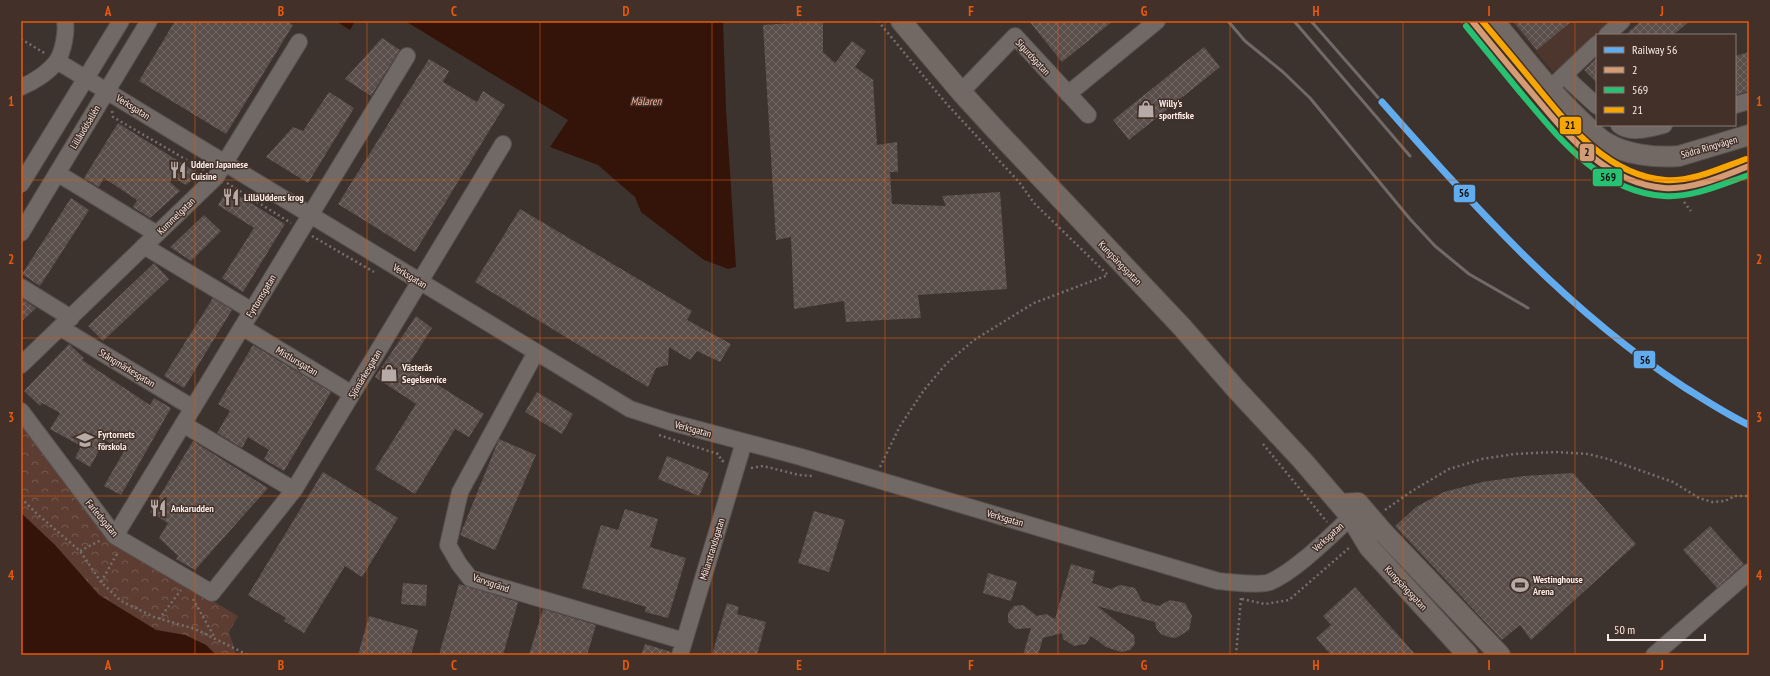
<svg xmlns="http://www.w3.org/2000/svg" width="1770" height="676" font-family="'PT Sans Narrow',sans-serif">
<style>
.built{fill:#4d362e}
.park{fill:url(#park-crowns)}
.water{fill:#341409}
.building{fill:url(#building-cross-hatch)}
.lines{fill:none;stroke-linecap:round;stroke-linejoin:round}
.minor-casing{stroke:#59514d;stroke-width:18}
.major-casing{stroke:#59514d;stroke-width:22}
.path{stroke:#776f6d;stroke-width:2.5;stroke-dasharray:2 3;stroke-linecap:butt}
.minor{stroke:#706965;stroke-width:16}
.major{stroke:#726965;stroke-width:20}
.rail{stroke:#726a68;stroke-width:3}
.bus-1-casing{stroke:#423029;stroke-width:9}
.bus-2-casing{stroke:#423029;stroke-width:9}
.bus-3-casing{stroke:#423029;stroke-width:9}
.bus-1{stroke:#d39c74;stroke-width:6}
.bus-2{stroke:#26c172;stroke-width:6}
.bus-3{stroke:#f7a600;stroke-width:6}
.rail-1-casing{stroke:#423029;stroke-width:10}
.rail-1{stroke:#60acee;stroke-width:7}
.grid{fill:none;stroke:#e8590c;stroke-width:1;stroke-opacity:0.55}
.labels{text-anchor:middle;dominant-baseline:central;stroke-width:3;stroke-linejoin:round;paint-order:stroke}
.street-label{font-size:10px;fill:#f8ebe7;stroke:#423029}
.poi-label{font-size:10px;font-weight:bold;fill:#f8ebe7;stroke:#423029;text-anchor:start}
.water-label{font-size:11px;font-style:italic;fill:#f6b098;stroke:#423029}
.line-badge{stroke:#423029;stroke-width:1.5}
.pale-badge-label{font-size:11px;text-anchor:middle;font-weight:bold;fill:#111}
.neatline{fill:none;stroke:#e8590c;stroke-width:1.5}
.grid-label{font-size:13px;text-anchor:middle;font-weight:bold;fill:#e8590c}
</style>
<defs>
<pattern id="park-crowns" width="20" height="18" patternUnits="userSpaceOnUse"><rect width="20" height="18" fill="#5d3d31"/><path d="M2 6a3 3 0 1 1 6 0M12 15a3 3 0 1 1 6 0" fill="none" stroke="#75594f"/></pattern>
<pattern id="building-cross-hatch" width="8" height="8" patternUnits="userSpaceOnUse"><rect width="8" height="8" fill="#5a4e4a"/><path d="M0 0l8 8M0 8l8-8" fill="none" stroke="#726864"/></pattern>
</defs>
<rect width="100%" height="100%" fill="#3c332f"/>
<path class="built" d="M 1511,21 L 1620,21 L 1602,35 L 1597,35 L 1597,39 L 1553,72 Z"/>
<path class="park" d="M 21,419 L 126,549 L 238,616 L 229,632 L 236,655 L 216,655 L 206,645 L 185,635 L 156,630 L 99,595 L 55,545 L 21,513 Z"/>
<path class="water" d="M 336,21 L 355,21 L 350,30 Z
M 405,21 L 723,21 L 726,109 L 736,267 L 728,269 L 704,260 L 641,212 L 635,197 L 598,165 L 550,147 L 568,120 Z
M 21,513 L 55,545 L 99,595 L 156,630 L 185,635 L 206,645 L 216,655 L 21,655 Z"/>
<path class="building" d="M 175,21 L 287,21 L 293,25 L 226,134 L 139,81 Z
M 823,21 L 823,52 L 835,63 L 852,41 L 866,51 L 855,67 L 873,80 L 877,145 L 897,142 L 898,172 L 890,172 L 892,204 L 946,206 L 942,196 L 1000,192 L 1007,289 L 918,295 L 921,318 L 846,322 L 844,301 L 794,309 L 791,237 L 776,240 L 763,25 Z
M 1029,21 L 1113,21 L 1062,62 Z
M 1513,21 L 1572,21 L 1537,50 Z
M 1641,21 L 1690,21 L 1673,35 L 1625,35 Z
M 382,38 L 400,50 L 371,96 L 345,79 Z
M 1204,47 L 1220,67 L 1129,140 L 1113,120 Z
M 1749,52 L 1749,91 L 1735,95 L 1735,56 Z
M 1597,58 L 1597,83 L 1584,70 Z
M 429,59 L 449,71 L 443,82 L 477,102 L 483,91 L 505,105 L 415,252 L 338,204 Z
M 329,92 L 354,108 L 308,183 L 266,157 L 293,127 L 303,131 Z
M 118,123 L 199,174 L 186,185 L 173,177 L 170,182 L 180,191 L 150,218 L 133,207 L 137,200 L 104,178 L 99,187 L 84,178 Z
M 228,189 L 285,224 L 243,292 L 222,278 L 254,228 L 218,205 Z
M 71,198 L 89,210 L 40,286 L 22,274 Z
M 520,209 L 692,311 L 687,320 L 731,344 L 720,362 L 697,351 L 690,360 L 669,347 L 668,365 L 656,368 L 648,387 L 475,282 Z
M 204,215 L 221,231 L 191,261 L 170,247 Z
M 154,263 L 169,279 L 103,341 L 88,326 Z
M 21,298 L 36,308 L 21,322 Z
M 213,298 L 232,310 L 184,388 L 164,376 Z
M 416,316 L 432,328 L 408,366 L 484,414 L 469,437 L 455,429 L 415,494 L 375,469 L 416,404 L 375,377 Z
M 69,344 L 84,358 L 82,360 L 150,405 L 154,398 L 171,408 L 121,495 L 104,486 L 124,451 L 105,440 L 90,467 L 75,458 L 81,446 L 50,429 L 60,413 L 42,403 L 40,406 L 24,391 Z
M 253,345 L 331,392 L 284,471 L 264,459 L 269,450 L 248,437 L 242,448 L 217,433 L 230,411 L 218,404 Z
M 537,392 L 573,414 L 562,434 L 525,412 Z
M 499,439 L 536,455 L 495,550 L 460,535 Z
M 193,441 L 268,488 L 195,570 L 176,559 L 178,556 L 159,538 L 168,523 L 150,512 Z
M 667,456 L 709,473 L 699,496 L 658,479 Z
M 323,472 L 398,518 L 362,577 L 345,566 L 304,633 L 284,621 L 286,618 L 248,595 Z
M 1573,473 L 1636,544 L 1531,640 L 1520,625 L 1502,640 L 1395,526 L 1416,507 L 1444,492 L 1482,482 L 1524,476 Z
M 625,509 L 658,519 L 650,547 L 686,558 L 668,618 L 645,612 L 646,607 L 582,588 L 601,525 L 618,530 Z
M 814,511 L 845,520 L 829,572 L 798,563 Z
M 1710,526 L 1744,564 L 1717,588 L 1683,550 Z
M 1071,564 L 1095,571 L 1092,583 L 1111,589 L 1120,585 L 1135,588 L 1142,601 L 1159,606 L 1170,600 L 1185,603 L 1192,616 L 1189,630 L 1176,638 L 1168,637 L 1161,634 L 1156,628 L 1155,622 L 1097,606 L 1134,635 L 1135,644 L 1130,650 L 1121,652 L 1106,647 L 1091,636 L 1086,644 L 1074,646 L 1063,639 L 1062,633 L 1043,638 L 1038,655 L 1023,655 L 1031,628 L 1016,629 L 1008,622 L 1008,613 L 1014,606 L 1023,605 L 1037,616 L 1046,614 L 1055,619 Z
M 988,573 L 1017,582 L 1011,601 L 983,593 Z
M 403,583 L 427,585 L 426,606 L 401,604 Z
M 459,584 L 518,602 L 503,655 L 439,655 Z
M 1355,587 L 1416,655 L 1331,655 L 1316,638 L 1331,625 L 1323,616 Z
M 727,603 L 739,607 L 737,614 L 766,622 L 757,655 L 712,655 Z
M 543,609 L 596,625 L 587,655 L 529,655 Z
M 369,616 L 418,630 L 411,655 L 358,655 Z
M 645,644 L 671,652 L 671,655 L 641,655 Z"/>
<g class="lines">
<g class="minor-casing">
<path id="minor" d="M 1607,35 L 1622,21
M 57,61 L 630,409 L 670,422 L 801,457 L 1218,581 C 1230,582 1260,586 1270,582 C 1297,570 1329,537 1351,517
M 1565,74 L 1572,83 L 1597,106
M 21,87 C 34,82 49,72 57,61 C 63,52 67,32 65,21
M 961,92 L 1015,36 L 1088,115
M 1068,94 L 1157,21
M 1541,97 L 1597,44
M 1735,105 L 1749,101
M 1619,125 C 1630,135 1651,128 1664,125
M 57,173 L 157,234
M 21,184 L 121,21
M 21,233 L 149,21
M 144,246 L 252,311
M 21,287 L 71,318
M 242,327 L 352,394
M 61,328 L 193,408
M 536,352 L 460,492 L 448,545 L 459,564 L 470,578 L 684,641
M 21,365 L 216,177 L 299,42
M 21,411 L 115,536 L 212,593 L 294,490 L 503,144
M 183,424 L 294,490
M 115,536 L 407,56
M 680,655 L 744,442
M 1654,655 L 1749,572"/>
</g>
<g class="major-casing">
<path id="major" d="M 901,21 L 961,92 L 993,127 L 1182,327 L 1235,388 L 1302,460 L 1351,517 L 1369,547 L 1468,655
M 1472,21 C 1490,43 1508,65 1526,86 C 1562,130 1603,183 1664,188 C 1691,190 1724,175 1749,166
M 1494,21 C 1521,54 1547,88 1578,118 C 1587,126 1595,136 1605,142 C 1625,155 1657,158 1679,156 L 1749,135
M 1340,504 L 1358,503 L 1382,531 L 1500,655"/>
</g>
<path class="path" d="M 878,21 L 945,102 L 1019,182 L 1034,203 L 1107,274
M 21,39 L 46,54
M 112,111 L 113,117 L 204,170
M 227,183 L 291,223
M 1684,202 L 1691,211
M 312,236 L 374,272
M 659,435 L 718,454 L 722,461 L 725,461
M 1263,444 L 1327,522
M 880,467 L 900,426 L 924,390 L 946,364 L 974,340 L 1034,303 L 1108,275
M 751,468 L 763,466 L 799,475 L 812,476
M 21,498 L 36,513 L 80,551 L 101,582 L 121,601 L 154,617 L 195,629 L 248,655
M 1385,510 L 1412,491 L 1449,469 L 1482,459 L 1514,454 L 1556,452 L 1588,454 L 1608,459 L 1673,482 L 1699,498 L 1712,502 L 1725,501 L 1735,496 L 1749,496
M 80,551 L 101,540
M 101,582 L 118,552
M 193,599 L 215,638
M 1242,599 L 1265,604 L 1289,600 L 1350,547
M 159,619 L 181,590
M 1236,655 L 1241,598"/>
<use href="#minor" class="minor"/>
<use href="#major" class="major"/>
<path class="rail" d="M 1228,21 L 1245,41 L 1283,72 L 1310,98 L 1410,219 L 1435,246 L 1469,274 L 1528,308
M 1294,21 L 1410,156
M 1311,21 L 1382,102"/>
<g class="bus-1-casing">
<path id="bus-1" d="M 1472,21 C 1490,43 1508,65 1526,86 C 1563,130 1603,183 1664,188 C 1693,190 1723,176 1749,166"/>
</g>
<g class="bus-2-casing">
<path id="bus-2" d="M 1466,26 C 1484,48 1502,70 1520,92 C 1558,137 1600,192 1664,196 C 1693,198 1722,184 1749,175"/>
</g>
<g class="bus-3-casing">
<path id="bus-3" d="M 1482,21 C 1499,41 1516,61 1533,82 C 1567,123 1606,175 1665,180 C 1692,182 1721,168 1746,159"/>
</g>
<use href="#bus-1" class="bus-1"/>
<use href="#bus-2" class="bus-2"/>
<use href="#bus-3" class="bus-3"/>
<g class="rail-1-casing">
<path id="rail-1" d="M 1382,102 C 1474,206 1567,311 1684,387 C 1705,400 1726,414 1749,425"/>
</g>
<use href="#rail-1" class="rail-1"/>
</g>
<path class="grid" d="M 195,21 L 195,655M 367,21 L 367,655M 540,21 L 540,655M 712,21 L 712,655M 885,21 L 885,655M 1058,21 L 1058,655M 1230,21 L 1230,655M 1403,21 L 1403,655M 1575,21 L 1575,655M 21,180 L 1749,180M 21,338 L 1749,338M 21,496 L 1749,496"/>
<defs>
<g id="shop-bare" transform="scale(1.38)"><path d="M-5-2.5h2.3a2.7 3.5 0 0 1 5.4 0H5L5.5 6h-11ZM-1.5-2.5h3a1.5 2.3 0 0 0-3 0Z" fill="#b6aba7" stroke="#423029" stroke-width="2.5" paint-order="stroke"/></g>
<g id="restaurant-bare" transform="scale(1.38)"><path d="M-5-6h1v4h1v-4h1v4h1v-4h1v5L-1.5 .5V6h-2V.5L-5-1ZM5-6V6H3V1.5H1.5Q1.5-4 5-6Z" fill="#b6aba7" stroke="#423029" stroke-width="2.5" paint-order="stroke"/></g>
<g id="school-bare" transform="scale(1.38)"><path d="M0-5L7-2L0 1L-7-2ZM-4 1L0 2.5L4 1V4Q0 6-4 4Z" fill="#b6aba7" stroke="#423029" stroke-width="2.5" paint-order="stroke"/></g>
<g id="stadium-bare" transform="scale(1.38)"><path d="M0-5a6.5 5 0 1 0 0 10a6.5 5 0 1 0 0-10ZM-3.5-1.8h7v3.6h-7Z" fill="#b6aba7" stroke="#423029" stroke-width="2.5" paint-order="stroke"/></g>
</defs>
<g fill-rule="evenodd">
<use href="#shop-bare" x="1146" y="109"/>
<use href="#restaurant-bare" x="178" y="170"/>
<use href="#restaurant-bare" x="231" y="197"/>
<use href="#shop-bare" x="389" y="373"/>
<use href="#school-bare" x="85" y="440"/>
<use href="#restaurant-bare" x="158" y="508"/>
<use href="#stadium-bare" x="1520" y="585"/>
</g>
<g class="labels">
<g class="street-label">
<text transform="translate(1033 57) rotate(47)">Sigurdsgatan</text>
<text transform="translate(133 107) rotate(32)">Verksgatan</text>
<text transform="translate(85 127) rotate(-59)">Lillåuddsallén</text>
<text transform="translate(1709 147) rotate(-16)">Södra Ringvägen</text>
<text transform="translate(176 216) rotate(-44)">Kummelgatan</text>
<text transform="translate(1120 263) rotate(46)">Kungsängsgatan</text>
<text transform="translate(410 276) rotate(31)">Verksgatan</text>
<text transform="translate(261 296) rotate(-59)">Fyrtornsgatan</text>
<text transform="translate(297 361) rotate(31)">Mistlursgatan</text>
<text transform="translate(127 368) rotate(31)">Stångmärkesgatan</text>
<text transform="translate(365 374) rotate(-59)">Sjömärkesgatan</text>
<text transform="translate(693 429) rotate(15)">Verksgatan</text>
<text transform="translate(102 518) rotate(50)">Farledsgatan</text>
<text transform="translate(1005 518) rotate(16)">Verksgatan</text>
<text transform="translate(1328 537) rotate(-42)">Verksgatan</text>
<text transform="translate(712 549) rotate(-73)">Mälarstrandsgatan</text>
<text transform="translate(491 583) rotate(19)">Varvsgränd</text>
<text transform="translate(1406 588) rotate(47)">Kungsängsgatan</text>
</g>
<g class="poi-label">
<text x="1159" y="103">Willy's<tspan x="1159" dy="12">sportfiske</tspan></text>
<text x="191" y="164">Udden Japanese<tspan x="191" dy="12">Cuisine</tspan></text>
<text x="244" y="197">LillåUddens krog</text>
<text x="402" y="367">Västerås<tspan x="402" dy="12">Segelservice</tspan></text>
<text x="98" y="434">Fyrtornets<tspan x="98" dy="12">förskola</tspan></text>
<text x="171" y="508">Ankarudden</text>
<text x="1533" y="579">Westinghouse<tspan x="1533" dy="12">Arena</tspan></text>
</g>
<g class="water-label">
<text x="646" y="101">Mälaren</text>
</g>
</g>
<g class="line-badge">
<rect x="1559" y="116" width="23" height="19" rx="4" fill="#f7a600"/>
<rect x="1579" y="143" width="16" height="19" rx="4" fill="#d39c74"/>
<rect x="1592" y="168" width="31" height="19" rx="4" fill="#26c172"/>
<rect x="1453" y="184" width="23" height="19" rx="4" fill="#60acee"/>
<rect x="1633" y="350" width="23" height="19" rx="4" fill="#60acee"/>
</g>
<g class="pale-badge-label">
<text x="1570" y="129">21</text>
<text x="1587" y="156">2</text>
<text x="1608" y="181">569</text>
<text x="1464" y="197">56</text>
<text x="1645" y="364">56</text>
</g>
<rect width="1770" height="676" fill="none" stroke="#423029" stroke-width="44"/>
<rect x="1596" y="34" width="140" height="92" fill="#423029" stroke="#8b7b75"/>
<rect x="1604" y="47" width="20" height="6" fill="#60acee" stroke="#8b7b75"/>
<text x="1632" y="54" font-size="12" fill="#f8ebe7">Railway 56</text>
<rect x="1604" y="67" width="20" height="6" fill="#d39c74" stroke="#8b7b75"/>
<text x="1632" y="74" font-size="12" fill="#f8ebe7">2</text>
<rect x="1604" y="87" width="20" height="6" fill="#26c172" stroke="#8b7b75"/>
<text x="1632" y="94" font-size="12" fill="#f8ebe7">569</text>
<rect x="1604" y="107" width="20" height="6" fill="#f7a600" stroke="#8b7b75"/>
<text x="1632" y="114" font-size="12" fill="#f8ebe7">21</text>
<path d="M1608 634v6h97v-6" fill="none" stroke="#f8ebe7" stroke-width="2"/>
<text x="1614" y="634" font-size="12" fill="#f8ebe7" stroke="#423029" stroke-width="3" paint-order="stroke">50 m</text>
<rect x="22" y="22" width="1726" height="632" class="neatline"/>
<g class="grid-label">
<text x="108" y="16">A</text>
<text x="281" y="16">B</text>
<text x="454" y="16">C</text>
<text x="626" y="16">D</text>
<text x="799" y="16">E</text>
<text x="971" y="16">F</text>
<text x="1144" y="16">G</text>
<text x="1316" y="16">H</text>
<text x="1489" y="16">I</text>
<text x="1662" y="16">J</text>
<text x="11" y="106">1</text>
<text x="1759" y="106">1</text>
<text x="11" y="264">2</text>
<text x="1759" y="264">2</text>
<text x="11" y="422">3</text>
<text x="1759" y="422">3</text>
<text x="11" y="580">4</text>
<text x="1759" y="580">4</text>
<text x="108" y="670">A</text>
<text x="281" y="670">B</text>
<text x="454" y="670">C</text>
<text x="626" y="670">D</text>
<text x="799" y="670">E</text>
<text x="971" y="670">F</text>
<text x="1144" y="670">G</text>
<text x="1316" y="670">H</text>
<text x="1489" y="670">I</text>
<text x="1662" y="670">J</text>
</g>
</svg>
